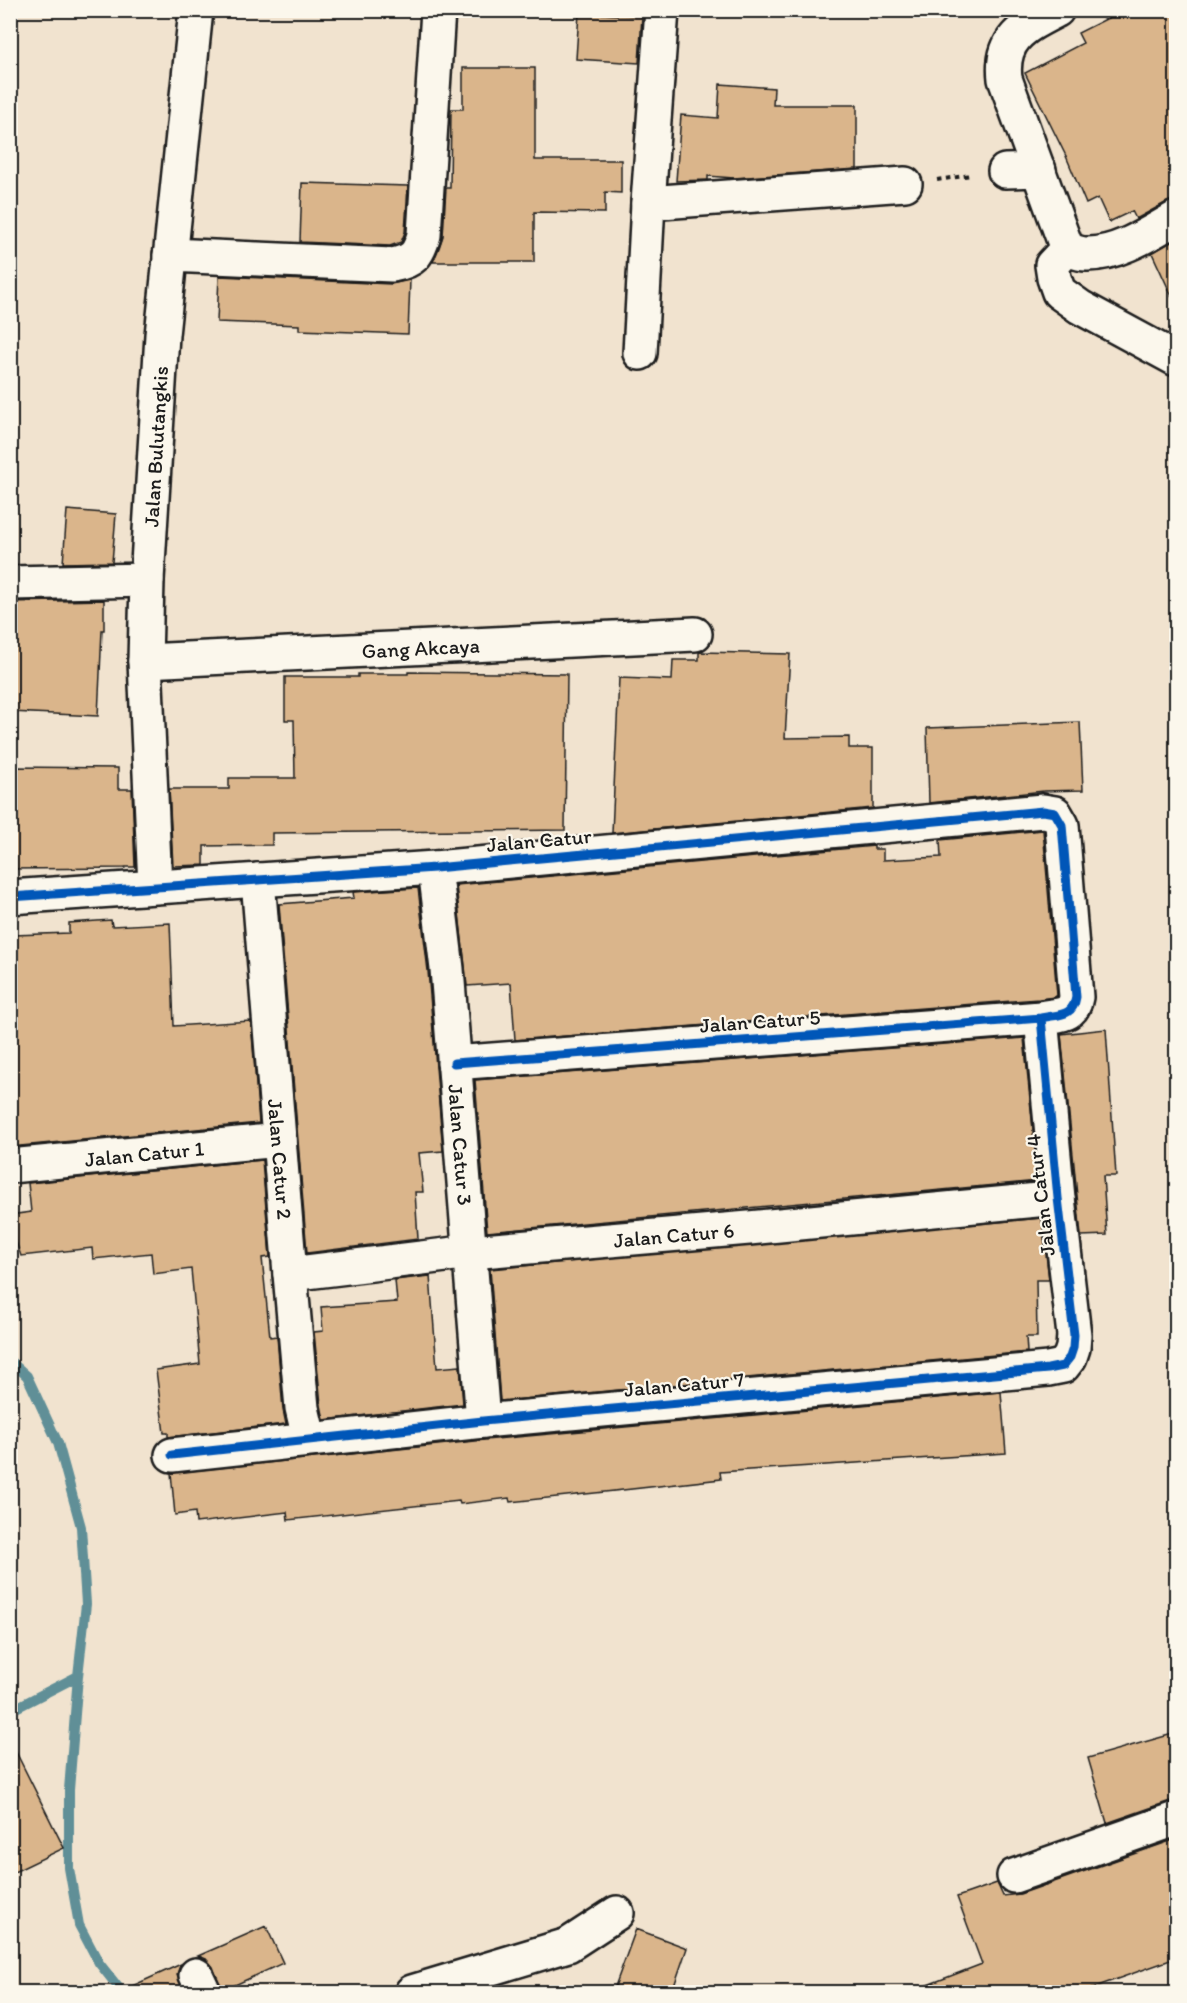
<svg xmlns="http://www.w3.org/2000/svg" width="1187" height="2003" font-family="Itim,sans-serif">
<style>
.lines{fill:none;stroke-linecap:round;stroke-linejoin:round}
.stream{stroke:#608f97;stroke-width:10}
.building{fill:#dab58b;stroke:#1c1c1c;stroke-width:1.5}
.minor-casing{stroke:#1c1c1c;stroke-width:38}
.path{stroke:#1c1c1c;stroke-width:4;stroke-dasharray:4.5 4.5;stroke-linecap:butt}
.minor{stroke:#fbf7ec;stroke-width:33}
.cycleway-casing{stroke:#fbf7ec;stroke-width:13}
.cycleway{stroke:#0057b8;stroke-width:9}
.labels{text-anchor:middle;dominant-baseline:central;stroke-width:4.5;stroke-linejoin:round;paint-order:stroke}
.street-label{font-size:21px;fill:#1c1c1c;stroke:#fbf7ec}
</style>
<rect width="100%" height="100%" fill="#f1e3cf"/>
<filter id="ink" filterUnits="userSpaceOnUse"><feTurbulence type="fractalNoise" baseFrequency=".0167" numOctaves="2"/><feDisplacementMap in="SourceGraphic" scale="12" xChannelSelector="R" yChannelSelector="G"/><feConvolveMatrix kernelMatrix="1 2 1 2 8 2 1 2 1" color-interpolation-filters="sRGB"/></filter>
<g filter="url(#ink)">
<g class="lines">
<path class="stream" d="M 10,1361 L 27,1376 L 58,1443 L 81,1527 L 86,1604 L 78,1676 L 69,1790 L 69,1868 L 79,1925 L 99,1963 L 122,1992
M 10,1711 L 78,1676"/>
</g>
<path class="building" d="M 1124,10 L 1176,10 L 1176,199 L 1167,202 L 1136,219 L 1132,211 L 1109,222 L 1098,198 L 1086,204 L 1066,156 L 1025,73 L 1083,43 L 1078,33 Z
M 579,13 L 642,16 L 639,63 L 576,59 Z
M 463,68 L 535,68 L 535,160 L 621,160 L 621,193 L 605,192 L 605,213 L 534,212 L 534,262 L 433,262 L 443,236 L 446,188 L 450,188 L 451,109 L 463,109 Z
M 720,84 L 774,88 L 773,105 L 857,105 L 857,169 L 734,178 L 708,176 L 708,180 L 676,181 L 681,115 L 718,118 Z
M 302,183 L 408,186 L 405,232 L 401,242 L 390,246 L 300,242 Z
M 1176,239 L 1176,305 L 1152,253 Z
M 219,276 L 391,284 L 410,280 L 408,334 L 299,330 L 299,325 L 217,322 Z
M 67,510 L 116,514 L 112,562 L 63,563 Z
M 104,600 L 104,630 L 102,630 L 98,716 L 10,712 L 10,602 Z
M 699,652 L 790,654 L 785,738 L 849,737 L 849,748 L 873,748 L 873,808 L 612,833 L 619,678 L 672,680 L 673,660 L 699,660 Z
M 408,672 L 567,674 L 565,830 L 272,833 L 272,845 L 204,846 L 204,865 L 173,866 L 169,789 L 229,789 L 229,778 L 295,778 L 294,720 L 285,720 L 285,677 L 358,677 L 358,674 L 408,674 Z
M 1080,722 L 1083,790 L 1044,791 L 929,803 L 927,728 Z
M 10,767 L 118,768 L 118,789 L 132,789 L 135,867 L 125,867 L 125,868 L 10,869 Z
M 1043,830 L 1057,995 L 1055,997 L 1039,999 L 515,1040 L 511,983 L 467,986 L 456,885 L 874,846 L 874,849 L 883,849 L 883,860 L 941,857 L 940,840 Z
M 418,888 L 428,971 L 443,1151 L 419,1153 L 423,1192 L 415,1192 L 418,1239 L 307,1253 L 279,904 L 354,898 L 353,892 Z
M 111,920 L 112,926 L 170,923 L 174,1026 L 251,1021 L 259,1123 L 10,1147 L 10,999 L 17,998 L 14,935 L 69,933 L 69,923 Z
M 1106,1029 L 1116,1176 L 1103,1176 L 1107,1235 L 1081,1236 L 1061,1034 Z
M 1024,1038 L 1038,1181 L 487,1232 L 475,1080 Z
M 262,1160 L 270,1257 L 262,1258 L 270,1337 L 277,1336 L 283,1410 L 286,1424 L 168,1437 L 168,1433 L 164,1433 L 156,1370 L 200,1364 L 191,1269 L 153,1274 L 151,1253 L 93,1259 L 92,1248 L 21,1256 L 10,1225 L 10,1215 L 31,1212 L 28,1183 Z
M 1042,1218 L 1049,1280 L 1036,1280 L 1037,1337 L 1026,1337 L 1027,1352 L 500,1401 L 490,1269 Z
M 430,1276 L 437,1368 L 460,1366 L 463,1404 L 324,1420 L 321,1405 L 314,1332 L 323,1331 L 321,1307 L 397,1302 L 395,1280 Z
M 1001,1392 L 1006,1453 L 720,1472 L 721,1479 L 614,1491 L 510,1502 L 509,1498 L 460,1504 L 459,1501 L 288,1520 L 287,1512 L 196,1523 L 195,1512 L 175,1515 L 171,1473 L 485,1440 Z
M 1176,1733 L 1176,1801 L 1170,1801 L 1107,1823 L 1088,1758 Z
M 10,1740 L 64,1848 L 10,1874 Z
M 1176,1839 L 1176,1958 L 1081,1992 L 914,1992 L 914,1990 L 982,1964 L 957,1897 L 997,1883 L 1003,1896 L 1020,1894 Z
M 266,1926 L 283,1963 L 222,1991 L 213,1967 L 206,1959 L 198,1956 Z
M 636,1929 L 687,1948 L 672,1992 L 613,1992 Z
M 181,1964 L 177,1974 L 184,1992 L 119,1992 Z"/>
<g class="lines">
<g class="minor-casing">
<g id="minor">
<path d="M 1057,10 C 1024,27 1000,38 1005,79 L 1067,249"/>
<path d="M 1005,171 L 1039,170"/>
<path d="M 648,203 L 905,184"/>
<path d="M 1067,249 L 1052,265 L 1054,278 L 1059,292 L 1080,307 L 1176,359"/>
<path d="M 1067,249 C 1073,251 1079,254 1086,254 C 1117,255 1150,233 1176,218"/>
<path d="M 170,255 L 392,265 C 414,261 418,255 424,235 L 438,10"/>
<path d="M 640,353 L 648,203 L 662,10"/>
<path d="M 10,583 L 147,580"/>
<path id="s1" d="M 145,661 L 695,634"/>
<path id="s2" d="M 435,868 L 447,969 L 483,1421"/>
<path id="s3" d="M 258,880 L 290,1274 L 302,1408 L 309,1438"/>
<path id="s4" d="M 155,886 L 145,661 L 147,580 L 162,335 L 196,10"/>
<path d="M 10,897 L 435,868 L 1043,811 L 1055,813 L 1062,825 L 1076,997 C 1073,1017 1059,1014 1041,1018 L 454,1063"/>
<path id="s5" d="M 10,1166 L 279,1140"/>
<path id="s6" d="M 290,1274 L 471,1252 L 749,1228 L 1058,1198"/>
<path d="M 172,1455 L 483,1421 L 1048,1369 L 1063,1366 L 1070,1357 L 1073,1348 L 1074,1335 L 1058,1198 L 1041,1018"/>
<path d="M 1014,1876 L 1176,1819"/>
<path d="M 196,1975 L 204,1992"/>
<path d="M 412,1992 L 568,1945 L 617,1913"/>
</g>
</g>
<path class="path" d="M 937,180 L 971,175"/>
<use href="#minor" class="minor"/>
<g class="cycleway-casing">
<path id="cycleway" d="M 10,897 L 435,868 L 1043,811 L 1055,813 L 1062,825 L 1076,997 C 1073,1017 1059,1014 1041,1018 L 454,1063
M 172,1455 L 483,1421 L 1048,1369 L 1063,1366 L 1070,1357 L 1073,1348 L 1074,1335 L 1058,1198 L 1041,1018"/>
</g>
<use href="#cycleway" class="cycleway"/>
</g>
</g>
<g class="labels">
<g class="street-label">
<text stroke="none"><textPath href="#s4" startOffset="440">Jalan Bulutangkis</textPath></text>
<text stroke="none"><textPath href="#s1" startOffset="276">Gang Akcaya</textPath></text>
<text transform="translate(539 840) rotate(-5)">Jalan Catur</text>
<text transform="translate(760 1021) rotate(-4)">Jalan Catur 5</text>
<text stroke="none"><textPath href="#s2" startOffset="278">Jalan Catur 3</textPath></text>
<text stroke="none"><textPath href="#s5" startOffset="135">Jalan Catur 1</textPath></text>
<text stroke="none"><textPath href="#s3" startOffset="280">Jalan Catur 2</textPath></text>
<text transform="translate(1040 1195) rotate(-97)">Jalan Catur 4</text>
<text stroke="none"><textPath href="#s6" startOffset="386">Jalan Catur 6</textPath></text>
<text transform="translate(684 1384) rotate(-5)">Jalan Catur 7</text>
</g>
</g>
<rect width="1187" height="2003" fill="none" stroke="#fbf7ec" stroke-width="36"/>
<rect x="18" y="18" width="1151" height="1967" fill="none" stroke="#1c1c1c" stroke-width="2" filter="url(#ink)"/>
</svg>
